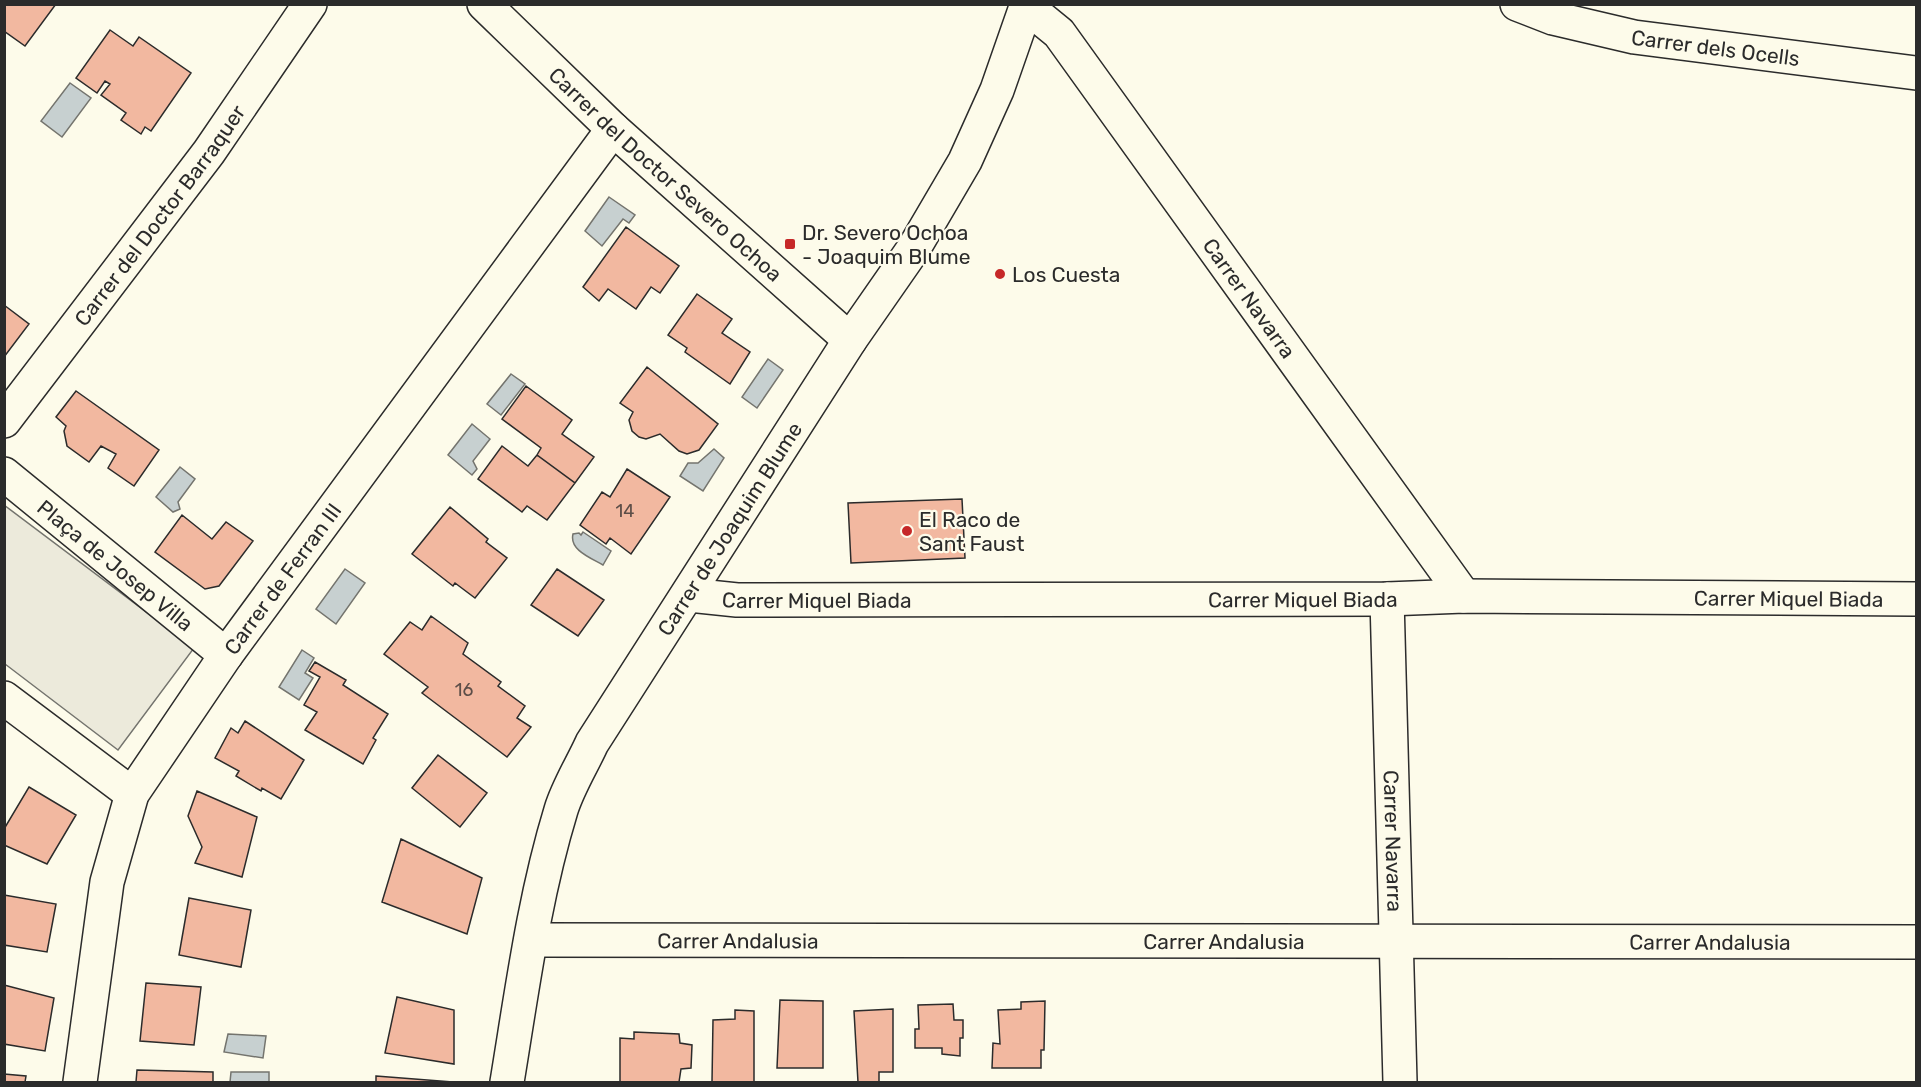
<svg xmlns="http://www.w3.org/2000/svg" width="1921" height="1087" font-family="Rubik,sans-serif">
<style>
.parking{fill:#eceadb;stroke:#74746e;stroke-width:1.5}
.water{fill:#c7d0d0;stroke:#74746e;stroke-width:1.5}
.building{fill:#f2b8a0;stroke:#2b2b2b;stroke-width:1.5}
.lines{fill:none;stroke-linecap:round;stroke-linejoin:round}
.minor-casing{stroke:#2b2b2b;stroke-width:36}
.minor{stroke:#fdfbea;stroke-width:33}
.poi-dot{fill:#c62828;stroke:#fdfbea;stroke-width:2}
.labels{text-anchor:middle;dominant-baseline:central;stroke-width:4.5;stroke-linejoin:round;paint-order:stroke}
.number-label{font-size:18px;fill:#5d4e48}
.street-label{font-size:21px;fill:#2b2b2b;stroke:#fdfbea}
.poi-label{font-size:21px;fill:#2b2b2b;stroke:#fdfbea;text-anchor:start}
</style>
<rect width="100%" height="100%" fill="#fdfbea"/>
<path class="parking" d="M 4,505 L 194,648 L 118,750 L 5,664 Z"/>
<path class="water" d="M 70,83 L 91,98 L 62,137 L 41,121 Z
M 609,197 L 635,215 L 629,223 L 623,219 L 602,246 L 585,231 Z
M 768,359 L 783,370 L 757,408 L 742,397 Z
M 511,374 L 525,384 L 501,415 L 487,404 Z
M 472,424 L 490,439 L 473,461 L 477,469 L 472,475 L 448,455 Z
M 714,449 L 724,458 L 703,491 L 680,476 L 688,463 L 698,463 Z
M 180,467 L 195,479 L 178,502 L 180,509 L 173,512 L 156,497 Z
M 583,532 L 611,551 L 603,565 C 591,558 569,550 573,534 L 579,533 L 581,535 Z
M 345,569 L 365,583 L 336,624 L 316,609 Z
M 302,650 L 314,658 L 305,673 L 313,678 L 299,700 L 279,687 Z
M 228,1034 L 266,1036 L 263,1058 L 224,1052 Z
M 231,1072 L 269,1072 L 269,1082 L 230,1082 Z"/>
<path class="building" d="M 4,4 L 56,4 L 25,46 L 4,31 Z
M 110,30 L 133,46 L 139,37 L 191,73 L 151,131 L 145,127 L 141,134 L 121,120 L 126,113 L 101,95 L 110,84 L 105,81 L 97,93 L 76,78 Z
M 626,227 L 679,266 L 660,293 L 651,287 L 636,309 L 608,289 L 599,301 L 583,287 Z
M 697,294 L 732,319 L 722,333 L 750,352 L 730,384 L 685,352 L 687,348 L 668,335 Z
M 4,305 L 29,324 L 4,357 Z
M 647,367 L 718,424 L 699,450 L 687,454 L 679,451 L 660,434 L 646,439 L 639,437 L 632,431 L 629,420 L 633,412 L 620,403 Z
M 526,386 L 572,420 L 562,434 L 594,457 L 575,483 L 537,455 L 541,448 L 502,419 Z
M 76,391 L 159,450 L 134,486 L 108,468 L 116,454 L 101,446 L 89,462 L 67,446 L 64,431 L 66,426 L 56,417 Z
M 502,446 L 528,466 L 537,455 L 575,483 L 547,520 L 527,506 L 522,512 L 478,479 Z
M 627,469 L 670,497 L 631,554 L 610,538 L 606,544 L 580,525 L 602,492 L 610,497 Z
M 962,499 L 965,558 L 851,563 L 848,503 Z
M 450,507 L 488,539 L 486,542 L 507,558 L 475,598 L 455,583 L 453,586 L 412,554 Z
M 182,515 L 212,539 L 226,522 L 253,541 L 219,586 L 205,589 L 155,552 Z
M 557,569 L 604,600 L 578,636 L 531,605 Z
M 431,616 L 468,643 L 463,654 L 501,682 L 498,686 L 525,706 L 517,718 L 531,727 L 507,757 L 422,693 L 428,687 L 384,654 L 410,622 L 422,630 Z
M 315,662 L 346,680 L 343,685 L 388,714 L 373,738 L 376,740 L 363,764 L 305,730 L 317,712 L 304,705 L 320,677 L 309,671 Z
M 245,721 L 304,760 L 281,799 L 262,788 L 261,791 L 236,776 L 239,771 L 215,758 L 231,728 L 238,733 Z
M 438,755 L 487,793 L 460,827 L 412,788 Z
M 29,787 L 76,815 L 47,864 L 4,845 L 4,829 Z
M 197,791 L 257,817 L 242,877 L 195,863 L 202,847 L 188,816 Z
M 401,839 L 482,878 L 467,934 L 382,902 Z
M 4,895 L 56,904 L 47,952 L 4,945 Z
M 189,898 L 251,910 L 241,967 L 179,955 Z
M 146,983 L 201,987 L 194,1045 L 140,1041 Z
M 4,985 L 54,998 L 45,1051 L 4,1044 Z
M 397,997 L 454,1010 L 454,1064 L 385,1053 Z
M 780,1000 L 823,1001 L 823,1068 L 777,1068 Z
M 1045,1001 L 1044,1050 L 1041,1050 L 1041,1068 L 992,1068 L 993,1043 L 1000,1044 L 998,1010 L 1021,1009 L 1021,1002 Z
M 953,1004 L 954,1020 L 963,1020 L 963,1038 L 960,1038 L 960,1056 L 942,1054 L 942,1048 L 915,1048 L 915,1029 L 919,1029 L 918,1005 Z
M 893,1009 L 893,1072 L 879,1072 L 879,1082 L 858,1082 L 854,1011 Z
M 735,1010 L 754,1011 L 754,1082 L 712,1082 L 713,1020 L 735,1019 Z
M 634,1032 L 679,1034 L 680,1043 L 692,1045 L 691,1068 L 681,1069 L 679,1082 L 620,1082 L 620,1038 L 634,1039 Z
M 137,1070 L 213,1072 L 213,1082 L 136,1082 Z
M 4,1074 L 26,1076 L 25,1082 L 4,1082 Z
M 376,1076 L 453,1082 L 376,1082 Z"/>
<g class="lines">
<g class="minor-casing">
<g id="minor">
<path id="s1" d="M 484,4 L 613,129 L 850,340"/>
<path id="s2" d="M 1517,4 L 1553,18 L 1634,37 L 1916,73"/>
<path id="s3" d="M 1026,6 L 1059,33 L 1464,596"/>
<path id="s4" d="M 4,421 L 209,152 L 310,4"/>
<path id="s5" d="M 4,474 L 226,655"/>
<path id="s6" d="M 689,595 L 737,600 L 1387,599 L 1464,596 L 1916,599"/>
<path id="s7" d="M 1387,599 L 1400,1082"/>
<path d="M 4,698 L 132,794"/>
<path id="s8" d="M 531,940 L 1916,942"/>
<path id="s9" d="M 80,1082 L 107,882 L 132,794 L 226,655 L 613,129"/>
<path id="s10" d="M 507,1082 C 522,991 534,898 561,810 C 568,787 582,765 592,743 L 850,340 L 914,248 L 965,161 L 997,90 L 1027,4"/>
</g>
</g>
<use href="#minor" class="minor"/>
</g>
<g class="poi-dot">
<rect x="784" y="238" width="12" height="12" rx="3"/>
<circle cx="1000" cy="274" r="6"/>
<circle cx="907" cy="531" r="6"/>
</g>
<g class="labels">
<g class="number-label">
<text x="625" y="511">14</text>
<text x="464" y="690">16</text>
</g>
<g class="street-label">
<text stroke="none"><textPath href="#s2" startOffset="204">Carrer dels Ocells</textPath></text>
<text stroke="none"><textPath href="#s1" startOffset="249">Carrer del Doctor Severo Ochoa</textPath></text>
<text stroke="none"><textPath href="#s4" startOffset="258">Carrer del Doctor Barraquer</textPath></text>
<text stroke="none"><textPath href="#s3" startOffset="369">Carrer Navarra</textPath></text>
<text stroke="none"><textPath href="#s10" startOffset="606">Carrer de Joaquim Blume</textPath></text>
<text stroke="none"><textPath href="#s5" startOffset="144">Plaça de Josep Villa</textPath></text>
<text stroke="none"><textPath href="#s9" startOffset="556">Carrer de Ferran III</textPath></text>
<text stroke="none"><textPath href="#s6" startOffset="1100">Carrer Miquel Biada</textPath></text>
<text stroke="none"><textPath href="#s6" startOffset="128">Carrer Miquel Biada</textPath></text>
<text stroke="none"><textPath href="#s6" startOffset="614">Carrer Miquel Biada</textPath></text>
<text stroke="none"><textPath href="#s7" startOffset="242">Carrer Navarra</textPath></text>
<text stroke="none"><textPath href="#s8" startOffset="207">Carrer Andalusia</textPath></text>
<text stroke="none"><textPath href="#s8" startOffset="1179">Carrer Andalusia</textPath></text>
<text stroke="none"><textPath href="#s8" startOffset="693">Carrer Andalusia</textPath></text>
</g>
<g class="poi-label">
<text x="802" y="232">Dr. Severo Ochoa<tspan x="802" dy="24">- Joaquim Blume</tspan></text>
<text x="1012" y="274">Los Cuesta</text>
<text x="919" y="519">El Raco de<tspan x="919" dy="24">Sant Faust</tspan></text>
</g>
</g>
<rect width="1921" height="1087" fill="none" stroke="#2b2b2b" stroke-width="12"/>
</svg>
